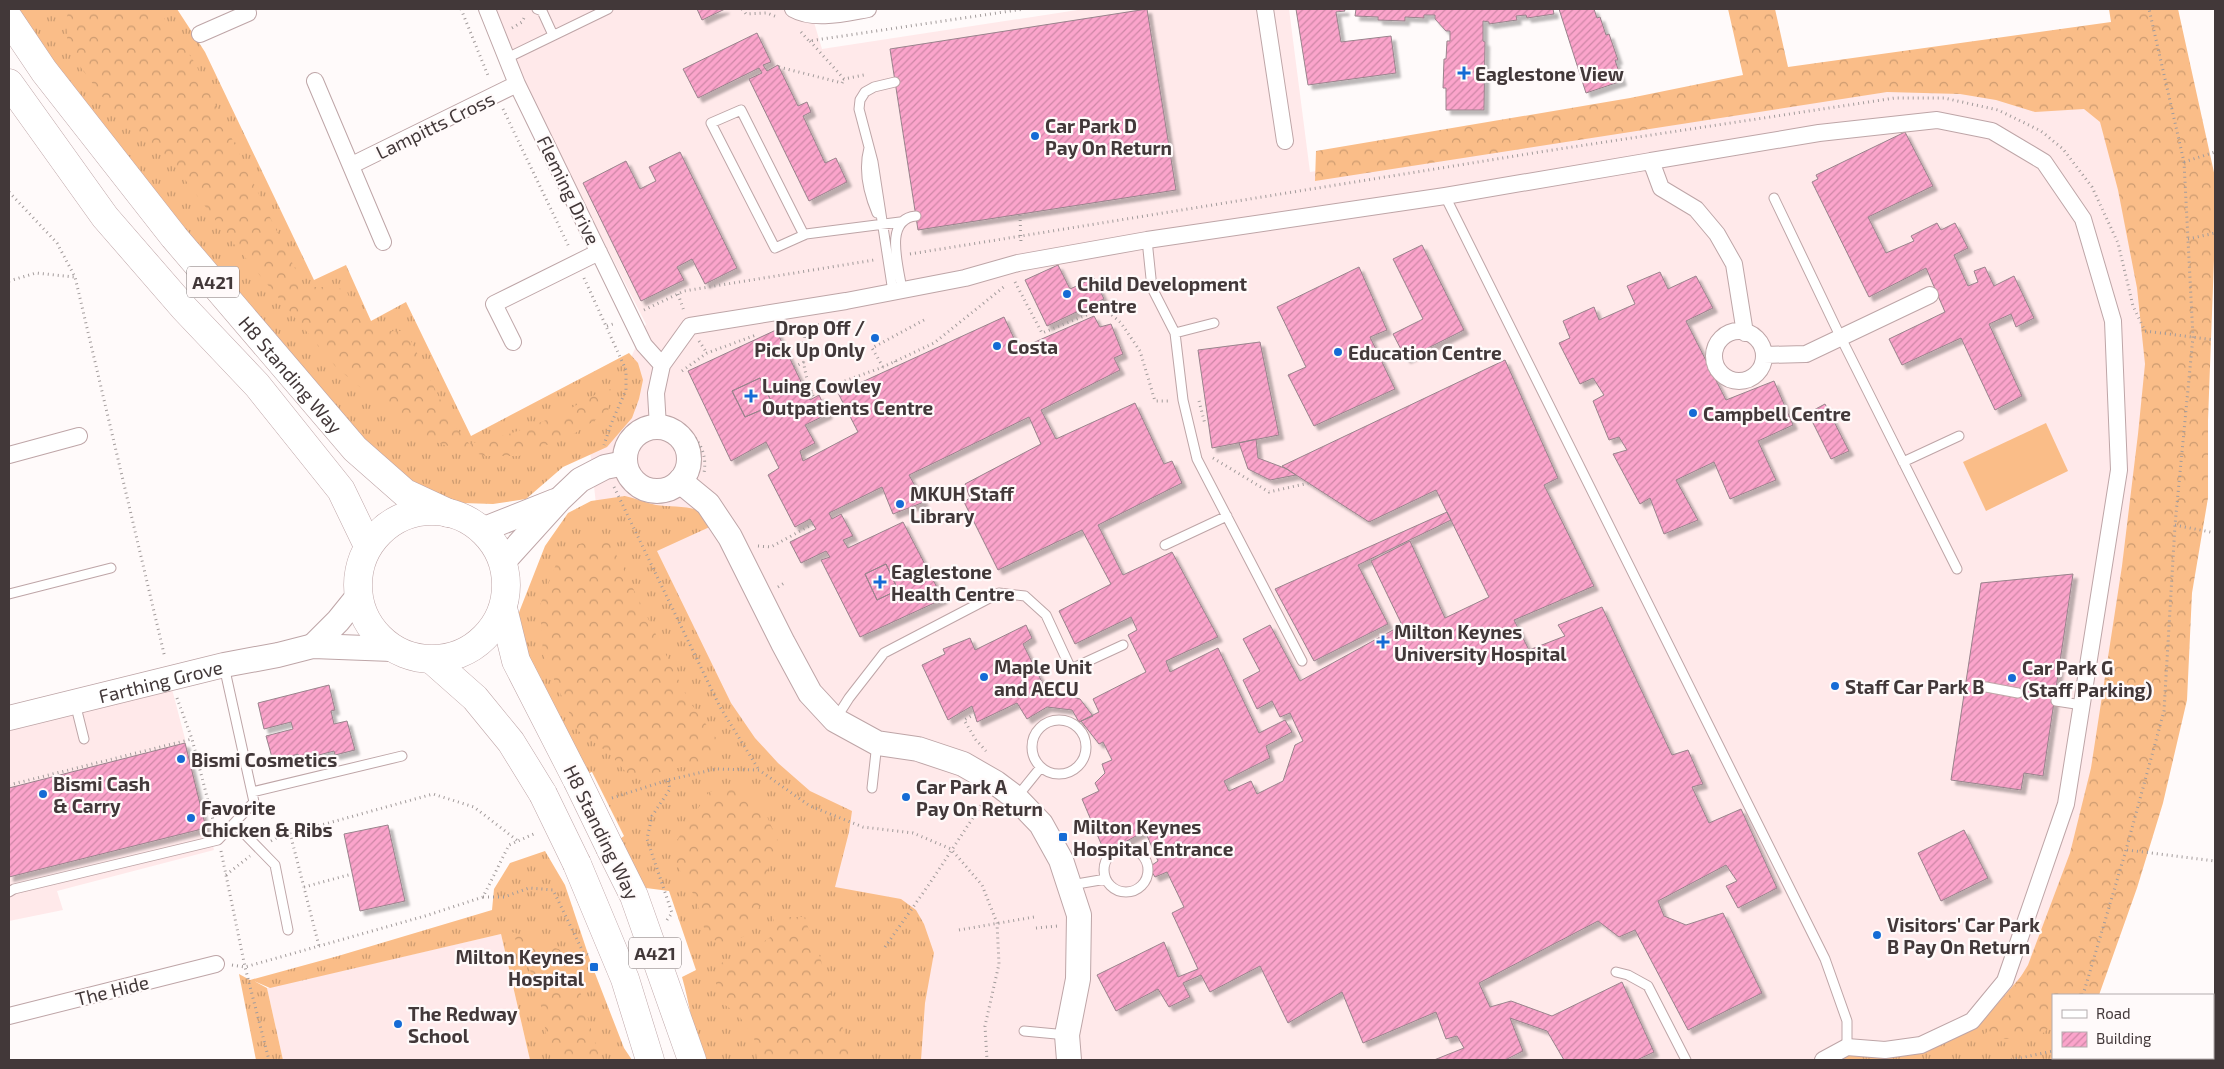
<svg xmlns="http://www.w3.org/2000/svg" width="2224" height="1069" font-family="'Exo 2',sans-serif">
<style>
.built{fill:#ffe9ea}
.grass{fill:url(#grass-tufts)}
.forest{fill:url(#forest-crowns)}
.pitch{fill:#fabd88}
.building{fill:url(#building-hatch);stroke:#99838c;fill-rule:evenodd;filter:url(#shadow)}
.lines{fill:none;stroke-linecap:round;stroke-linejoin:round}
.lane-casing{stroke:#bea5a7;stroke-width:11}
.street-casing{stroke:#bea5a7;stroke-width:18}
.secondary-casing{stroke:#bea5a7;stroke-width:26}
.highway-casing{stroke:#bea5a7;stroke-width:29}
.path{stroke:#a29b9b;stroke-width:3;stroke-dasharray:1 4;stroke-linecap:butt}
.lane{stroke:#fff;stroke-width:9}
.street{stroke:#fff;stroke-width:16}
.secondary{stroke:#fff;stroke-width:24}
.highway{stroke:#fff;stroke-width:28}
.highway-bridge-casing{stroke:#bea5a7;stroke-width:29;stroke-linecap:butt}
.highway-bridge{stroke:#fff;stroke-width:28}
.poi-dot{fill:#156bd5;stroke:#fffafa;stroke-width:2}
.labels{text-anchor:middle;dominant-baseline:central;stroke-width:4.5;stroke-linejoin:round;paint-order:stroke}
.shield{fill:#fffafa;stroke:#7b7273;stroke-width:1}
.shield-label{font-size:18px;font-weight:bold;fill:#423839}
.poi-label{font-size:19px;font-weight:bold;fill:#423839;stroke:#fffafa;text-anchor:start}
.street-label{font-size:19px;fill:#423839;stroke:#fffafa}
</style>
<defs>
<pattern id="grass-tufts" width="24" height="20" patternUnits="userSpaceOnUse" patternTransform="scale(1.25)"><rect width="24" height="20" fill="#fabd88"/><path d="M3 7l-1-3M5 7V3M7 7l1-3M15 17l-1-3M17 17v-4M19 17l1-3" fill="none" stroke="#cc9b70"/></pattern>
<pattern id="forest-crowns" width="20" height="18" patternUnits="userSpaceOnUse" patternTransform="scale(1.25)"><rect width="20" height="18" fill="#fabd88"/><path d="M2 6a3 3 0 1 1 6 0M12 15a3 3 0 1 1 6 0" fill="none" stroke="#cc9b70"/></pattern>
<pattern id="building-hatch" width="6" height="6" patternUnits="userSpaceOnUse" patternTransform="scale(1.25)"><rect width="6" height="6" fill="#fba4cb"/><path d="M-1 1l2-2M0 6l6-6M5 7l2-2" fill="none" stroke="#cd87a6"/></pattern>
<filter id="shadow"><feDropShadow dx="4.5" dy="4.5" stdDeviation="1" flood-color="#0004"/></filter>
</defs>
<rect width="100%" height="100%" fill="#fffafa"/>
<path class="built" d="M 492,9 L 810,9 L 822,49 L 1084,9 L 1289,9 L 1310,172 L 1974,72 L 2123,86 L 2165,341 L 2100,843 L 2021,1060 L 840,1060 L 599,531 L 588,432 L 616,391 L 646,324 L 521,81 Z
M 172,689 L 214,850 L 57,891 L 63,910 L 9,921 L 9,730 Z
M 501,934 L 530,1060 L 283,1060 L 267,988 Z"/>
<path class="grass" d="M 14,9 L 177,9 L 205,52 L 314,280 L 346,265 L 371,321 L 406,302 L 471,436 L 629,353 L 638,363 L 643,380 L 639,399 L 632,418 L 607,447 L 563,467 L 526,499 L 493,504 L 462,503 L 435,497 L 406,478 L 358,436 L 113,144 Z
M 625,496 C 635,498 646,503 656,505 C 674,508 705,503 714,525 L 657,551 L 731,703 L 755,738 L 778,763 L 810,791 L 852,811 L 849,832 L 835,887 L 901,899 L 916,910 L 924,924 L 934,953 L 925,1003 L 921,1060 L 702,1060 C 693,1033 690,1005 682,977 L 696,970 L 669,891 L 646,888 L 617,841 L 624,836 L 592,772 L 582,776 L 523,659 L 516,620 L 545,546 L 568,513 L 591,501 Z
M 545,851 L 565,885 L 591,963 L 624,1048 L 632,1060 L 530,1060 L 501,934 L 270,988 L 254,981 L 267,988 L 283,1060 L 256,1060 L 239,974 L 250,980 L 338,956 L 492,910 L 494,889 L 510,863 Z
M 2024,973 L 2053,1002 L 2053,1058 L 2120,1058 L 2124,1060 L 1839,1060 L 1844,1056 L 1903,1055 L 1980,1024 Z"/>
<path class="forest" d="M 69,9 L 158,9 L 195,63 L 304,287 L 333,287 L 346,290 L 363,326 L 389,331 L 406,331 L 451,421 L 469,444 C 500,438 529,428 558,415 C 576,407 591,394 611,389 L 608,412 L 572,435 L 519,456 L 486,456 L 441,444 L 416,434 L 336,367 L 229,238 L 168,157 L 124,126 L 68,50 L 66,20 Z
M 1728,9 L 1775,9 L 1788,67 L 2111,22 L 2109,9 L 2178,9 L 2215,177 L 2215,233 L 2208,420 L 2208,498 L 2192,593 L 2187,700 L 2163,803 L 2137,888 L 2099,995 L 2053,995 L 2053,1025 L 2043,1033 L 2008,1039 L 1983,1038 L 2028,965 L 2070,853 L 2091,768 L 2122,566 L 2138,434 L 2145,364 L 2137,288 L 2118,190 L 2100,122 L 2084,109 L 2035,112 L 1996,100 L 1960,94 L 1887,92 L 1315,181 L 1316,151 L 1630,98 L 1743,75 Z
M 607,536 L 689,701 L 727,753 L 690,765 L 632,779 L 610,754 L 577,730 L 543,655 L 540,605 L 562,549 Z
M 735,784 L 761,803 L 778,841 L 769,863 L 764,896 L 747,935 L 724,945 L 706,935 L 696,899 L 673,858 L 677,840 L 709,792 Z
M 774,917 L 804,917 L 820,957 L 834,1005 L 855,1060 L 757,1060 L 754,1037 L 737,1013 L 716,999 L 716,965 L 747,953 L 772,936 Z
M 512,932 L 569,953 L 600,1060 L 551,1060 L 537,985 Z"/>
<path class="pitch" d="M 2046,423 L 2068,471 L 1986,511 L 1963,462 Z"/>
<path class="building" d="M 697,9 L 725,9 L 702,20 Z
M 1147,9 L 1176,190 L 918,230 L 890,49 Z
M 1296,9 L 1344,9 L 1345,11 L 1336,12 L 1341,42 L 1391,36 L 1396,73 L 1308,85 Z
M 1356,9 L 1553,9 L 1554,14 L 1527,18 L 1526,15 L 1516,16 L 1517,20 L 1489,24 L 1489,22 L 1483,21 L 1483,41 L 1485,42 L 1484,110 L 1446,110 L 1446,88 L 1443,88 L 1444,59 L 1446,59 L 1447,41 L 1450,41 L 1450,31 L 1446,31 L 1435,19 L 1435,15 L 1424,15 L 1424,18 L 1405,17 L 1405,21 L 1378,20 L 1378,17 L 1355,16 Z
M 1559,9 L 1594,9 L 1597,18 L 1600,17 L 1606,35 L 1609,34 L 1618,60 L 1615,60 L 1622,81 L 1586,93 Z
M 757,33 L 771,62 L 763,65 L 767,71 L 778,65 L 798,106 L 807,102 L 811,112 L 803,116 L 825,163 L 836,158 L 847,182 L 809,201 L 749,79 L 762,73 L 759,68 L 698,98 L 683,69 Z
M 1905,132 L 1933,186 L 1868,217 L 1886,253 L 1914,241 L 1911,236 L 1937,223 L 1941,230 L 1955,223 L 1968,248 L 1954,255 L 1968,286 L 1978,282 L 1974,271 L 1985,267 L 1994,286 L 2014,276 L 2034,318 L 2016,327 L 2011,314 L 1989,324 L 2022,396 L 1995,410 L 1961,338 L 1902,365 L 1889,339 L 1945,312 L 1926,268 L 1869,297 L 1812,182 L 1818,179 L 1816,175 Z
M 680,152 L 737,268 L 705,284 L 692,259 L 677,267 L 684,280 L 641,301 L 583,183 L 626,161 L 640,189 L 656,181 L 649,167 Z
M 1422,245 L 1464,330 L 1406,359 L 1393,334 L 1423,319 L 1393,259 Z
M 1058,265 L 1070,289 L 1094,278 L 1104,299 L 1047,326 L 1025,280 Z
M 1359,267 L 1387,330 L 1370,337 L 1395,389 L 1314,426 L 1288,375 L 1306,367 L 1277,307 Z
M 1660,272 L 1668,289 L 1696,276 L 1713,308 L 1686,321 L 1726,400 L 1774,381 L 1793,425 L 1758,441 L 1776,480 L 1730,499 L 1714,462 L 1676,480 L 1698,520 L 1664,534 L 1650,498 L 1640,504 L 1613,454 L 1627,450 L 1619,437 L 1609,440 L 1593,401 L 1604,395 L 1593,378 L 1580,384 L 1559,343 L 1570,338 L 1563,321 L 1594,307 L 1599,320 L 1635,304 L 1627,286 Z
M 1094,316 L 1100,327 L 1111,324 L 1123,354 L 1114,358 L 1120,370 L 1041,410 L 1056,439 L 1135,403 L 1164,464 L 1172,461 L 1182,483 L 1098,525 L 1123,575 L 1172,552 L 1218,637 L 1166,661 L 1170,672 L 1218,648 L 1259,733 L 1285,720 L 1292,732 L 1266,746 L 1270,758 L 1224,781 L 1229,791 L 1251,781 L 1257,794 L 1283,781 L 1295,745 L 1303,741 L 1290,713 L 1280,717 L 1272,701 L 1257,709 L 1243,680 L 1260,671 L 1243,639 L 1270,625 L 1300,681 L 1402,625 L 1371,561 L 1410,541 L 1445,618 L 1489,597 L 1436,490 L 1369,522 L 1282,466 L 1505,360 L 1558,478 L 1544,485 L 1594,586 L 1514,620 L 1529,650 L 1565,636 L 1558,625 L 1602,607 L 1672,755 L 1688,750 L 1703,784 L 1692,787 L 1709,823 L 1741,809 L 1777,888 L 1738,908 L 1726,886 L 1737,881 L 1726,865 L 1658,901 L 1664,916 L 1686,925 L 1723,913 L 1762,993 L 1688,1030 L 1635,930 L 1619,937 L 1598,921 L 1479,983 L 1490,1007 L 1511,1001 L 1552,1016 L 1622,982 L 1654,1052 L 1637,1060 L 1564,1060 L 1547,1031 L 1510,1018 L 1523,1051 L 1505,1060 L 1434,1060 L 1464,1048 L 1457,1036 L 1446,1039 L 1436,1012 L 1363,1043 L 1342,992 L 1288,1023 L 1260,966 L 1210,992 L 1201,975 L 1183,983 L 1190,997 L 1169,1007 L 1158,989 L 1116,1011 L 1097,975 L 1164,942 L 1178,977 L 1198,969 L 1172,913 L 1184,907 L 1167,872 L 1155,877 L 1149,867 L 1158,861 L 1145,831 L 1105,853 L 1082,799 L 1099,791 L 1095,783 L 1105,773 L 1102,764 L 1112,760 L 1103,742 L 1099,744 L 1081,721 L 1099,712 L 1093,699 L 1146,672 L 1128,635 L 1137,630 L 1131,617 L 1075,644 L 1059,611 L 1111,584 L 1082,530 L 998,570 L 964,502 L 970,498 L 965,484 L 1041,444 L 1029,417 L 909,475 L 924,502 L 893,514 L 882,487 L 829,513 L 832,519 L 841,514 L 853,536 L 843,540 L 848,548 L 903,522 L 943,599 L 860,637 L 821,560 L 830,557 L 826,551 L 801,563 L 790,542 L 816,529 L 810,519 L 795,527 L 768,475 L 779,468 L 766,442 L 731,461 L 688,371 L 776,330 L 810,400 L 819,395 L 828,414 L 805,425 L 815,443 L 800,451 L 803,461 L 858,432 L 838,393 L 1004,317 L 1019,349 ZM 760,378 L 773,405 L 745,417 L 732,391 ZM 886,564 L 898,590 L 877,600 L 865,574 Z
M 1260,342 L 1279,435 L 1212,448 L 1198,350 Z
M 760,378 L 773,405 L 745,417 L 732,391 Z
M 1825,404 L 1849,451 L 1831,459 L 1808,413 Z
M 1256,439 L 1258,458 L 1287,469 L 1296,475 L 1270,480 L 1248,469 L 1239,443 Z
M 1447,512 L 1451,520 L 1358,565 L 1388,624 L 1314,661 L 1275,589 Z
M 886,564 L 898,590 L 877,600 L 865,574 Z
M 2073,574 L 2043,776 L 2024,773 L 2021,790 L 1951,780 L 1981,583 Z
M 1026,625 L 1032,638 L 1023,644 L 1046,690 L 1080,699 L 1093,716 L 1079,722 L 1072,710 L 1047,707 L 1027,719 L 1017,703 L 977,722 L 972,706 L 948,720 L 922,665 L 945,654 L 943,649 L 970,638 L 975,650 Z
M 329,685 L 335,710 L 331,711 L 334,724 L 347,721 L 355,750 L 335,755 L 334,751 L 300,760 L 298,754 L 273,761 L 266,736 L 293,729 L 291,722 L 264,729 L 258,703 Z
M 185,743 L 206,828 L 9,877 L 9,788 Z
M 388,825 L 405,901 L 360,911 L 344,834 Z
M 1964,830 L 1988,878 L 1941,901 L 1918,853 Z"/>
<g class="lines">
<g class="lane-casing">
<path id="lane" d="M 537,9 L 542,11 L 553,35
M 507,58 L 608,9
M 869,148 C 863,170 868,192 877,213
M 1445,196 L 1825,959 L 1847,1021 L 1847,1047
M 1774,198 L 1841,338 L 1957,569
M 804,235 L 741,110 L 711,123 L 775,248 L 804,235 L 806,234 L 900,222
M 1147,240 L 1152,288 L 1175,333 L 1183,400 L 1197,459 L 1302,661
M 902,290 C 899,267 883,219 916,216
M 893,292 L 873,162 L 859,109 L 860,100 L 865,92 L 874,87 L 895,82
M 1175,333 L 1214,323
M 1903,462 L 1959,436
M 1165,545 L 1227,516
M 9,594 L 111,568
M 1986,687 L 2018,693
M 2056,701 L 2082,705
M 75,703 L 84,739
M 835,720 L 849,698 L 884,653 L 999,593 L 1025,596 L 1046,615 L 1071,669 L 1123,645
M1032 747a27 27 0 1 1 54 0a27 27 0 1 1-54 0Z
M 872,788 L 877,743
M 252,792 L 402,756
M 1016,798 L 1041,767
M 234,823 L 275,865 L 288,930
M1104 870a22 22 0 1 1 44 0a22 22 0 1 1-44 0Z
M 1071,885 L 1106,879
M 9,892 L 14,889 L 218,840 L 254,802 L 224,666
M 1616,972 L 1628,975 L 1648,986 L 1686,1060
M 1024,1031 L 1067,1035"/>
</g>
<g class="street-casing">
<path id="street" d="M 487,9 L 517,84 L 644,345 L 662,365
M 793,9 C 814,21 845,13 868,9
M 1265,9 L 1285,141
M 200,34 L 248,13 L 246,9
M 315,81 L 383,242
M 1651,161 L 1819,133 L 1937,120 L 1992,131 L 2044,162 L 2083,219 L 2113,321 L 2119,470 L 2066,804 L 2005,981 L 1972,1021 L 1921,1045 L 1885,1050 L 1847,1047 L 1823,1060
M 352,165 L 517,84
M1714 356a25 25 0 1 1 50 0a25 25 0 1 1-50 0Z
M 513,342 L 494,304 L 599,252
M 1764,355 L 1806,354 L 1930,295
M 658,427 L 656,393 L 662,365 L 690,326 L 846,301 L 965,278 L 1018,263 L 1147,240 L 1445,196 L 1651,161 L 1661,188 L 1696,209 L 1717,234 L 1734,264 L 1745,333
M 9,455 L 79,436
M 9,1016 L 216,964"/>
</g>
<g class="secondary-casing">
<g id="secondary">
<circle cx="657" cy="459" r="32"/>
<path d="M 680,481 L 708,504 L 730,537 L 783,643 L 810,693 L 835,720 L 877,743 L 918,749 L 963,764 L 996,783 L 1016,798 L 1041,824 L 1061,860 L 1079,915 L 1078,979 L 1067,1035 L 1069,1060"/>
<path d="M 482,530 L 555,501"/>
<path d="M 503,562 L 560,499 L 580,480 L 605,467 L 625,463"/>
<path d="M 313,646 L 338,621 L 359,595"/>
<path id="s1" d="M 9,718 L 224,665 L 278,655 L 313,646 L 392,649"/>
</g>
</g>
<g class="highway-casing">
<g id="highway">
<path id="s2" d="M 9,19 L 44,71 L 174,237 L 355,449 L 405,493 L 448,513"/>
<path d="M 9,83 L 105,217 L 184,308 L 257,385 L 341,490 L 368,546"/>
<circle cx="432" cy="585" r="74"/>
<path d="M 503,608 L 516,661 L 577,780"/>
<path d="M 432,660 L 475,698 L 511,742 L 543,794"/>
<path d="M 610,848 L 634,896 L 692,1060"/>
<path d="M 577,864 L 625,979 L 650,1060"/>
</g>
</g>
<path class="path" d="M 461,9 L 489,78
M 742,9 L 746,14 L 767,13 L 777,17
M 512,28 L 522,22 L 525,16
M 801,32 L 809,41 L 1024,9
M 810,41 L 844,79 L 864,75
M 779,67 L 842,83 L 844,79
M 503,109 L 569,247
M 2184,162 L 2215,152
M 9,192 L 57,243 L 75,277 L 165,658
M 1020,215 L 1021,244
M 2188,239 L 2215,233
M 910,254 L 1546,151 L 1895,98 L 1944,98 L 1998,110 L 2041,131 L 2063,149 L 2092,187 L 2118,243 L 2133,306 L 2145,331 L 2215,340
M 584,278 L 626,370 L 626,390 L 611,424 L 604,445
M 9,281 L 36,273 L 74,277
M 1015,282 L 1042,333 L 1104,308 L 1121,323 L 1140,351 L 1155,401 L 1170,401
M 678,294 L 684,311
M 644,310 L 684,291 L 874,260
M 607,326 L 616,323
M 803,327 L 847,321
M 807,327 C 799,352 804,374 814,398
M 699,341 L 707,353
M 895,361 L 898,367
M 794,367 L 804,362
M 883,367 L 872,348 L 924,320
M 682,371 L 707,353 L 756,335
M 812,393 L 883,367 L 934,343 L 1005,286
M 1199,401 L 1205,424
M 676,422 C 695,435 708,448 704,473
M 1213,458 L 1269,492 L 1309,483
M 614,487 L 720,707 L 759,770
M 2175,525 L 2215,533
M 758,546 L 771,547 L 813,524
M 778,587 L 786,582
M 177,698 L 192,739 L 214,824
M 975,714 L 964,720 L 976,740 L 986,751
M 9,785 L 192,739
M 612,798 L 668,780 L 716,769 L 759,770 L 810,806 L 863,827 L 913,833 L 951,849 L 982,885 L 997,923 L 999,964 L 985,1026 L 987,1060
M 290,833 L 319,946
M 271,841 L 278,837 L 433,794 L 474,807 L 518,841
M 2127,850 L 2215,861
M 221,851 L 245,967 L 269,1060
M 226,875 L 250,856
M 304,887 L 352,874
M 483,897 L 504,897 L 529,888 L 553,890 L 583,952 L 590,956
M 667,920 L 672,913 L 647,839 L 652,816 L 670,789 L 668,780
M 1036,928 L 1058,926
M 959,930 L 1034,917
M 885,947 L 930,883 L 984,801
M 232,965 L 245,967 L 425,916 L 483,897 L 509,845 L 536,833
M 2083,995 L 2126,850 L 2164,711 L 2175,525 L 2193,337 L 2184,162 L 2149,9
M 2083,1058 L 2084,1060
M 2011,1060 L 2053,1051
M 2062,1060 L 2063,1058"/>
<use href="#lane" class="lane"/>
<use href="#street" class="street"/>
<use href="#secondary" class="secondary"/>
<use href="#highway" class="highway"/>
<g class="highway-bridge-casing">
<path id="highway-bridge" d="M 577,780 L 610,848
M 543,794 L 577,864"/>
</g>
<use href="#highway-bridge" class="highway-bridge"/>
</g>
<g class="poi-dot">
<path d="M1461.5 65.5h5v5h5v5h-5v5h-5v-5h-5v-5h5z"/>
<circle cx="1035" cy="136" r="5"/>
<circle cx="1067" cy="294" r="5"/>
<circle cx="875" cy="338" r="5"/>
<circle cx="997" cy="346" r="5"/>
<circle cx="1338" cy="352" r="5"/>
<path d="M748.5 388.5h5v5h5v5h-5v5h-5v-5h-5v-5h5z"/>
<circle cx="1693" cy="413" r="5"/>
<circle cx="900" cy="504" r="5"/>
<path d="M877.5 574.5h5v5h5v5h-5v5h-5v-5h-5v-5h5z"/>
<path d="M1380.5 634.5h5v5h5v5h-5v5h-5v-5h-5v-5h5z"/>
<circle cx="984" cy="677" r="5"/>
<circle cx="2012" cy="678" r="5"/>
<circle cx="1835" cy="686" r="5"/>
<circle cx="181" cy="759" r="5"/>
<circle cx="43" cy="794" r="5"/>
<circle cx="906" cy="797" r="5"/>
<circle cx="191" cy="818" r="5"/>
<rect x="1058" y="832" width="10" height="10" rx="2.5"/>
<circle cx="1877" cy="935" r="5"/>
<rect x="589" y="962" width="10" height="10" rx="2.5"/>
<circle cx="398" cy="1024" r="5"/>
</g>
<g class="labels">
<g class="shield">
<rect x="187" y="266.5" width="52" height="31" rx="4"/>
<rect x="629" y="937.5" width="52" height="31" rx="4"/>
</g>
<g class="shield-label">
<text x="213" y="282">A421</text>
<text x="655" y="953">A421</text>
</g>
<g class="poi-label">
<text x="1475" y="73">Eaglestone View</text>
<text x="1045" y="125">Car Park D<tspan x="1045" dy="22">Pay On Return</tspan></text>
<text x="1077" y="283">Child Development<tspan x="1077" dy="22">Centre</tspan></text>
<text x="865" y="327" text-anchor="end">Drop Off /<tspan x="865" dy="22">Pick Up Only</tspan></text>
<text x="1007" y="346">Costa</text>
<text x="1348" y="352">Education Centre</text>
<text x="762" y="385">Luing Cowley<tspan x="762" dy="22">Outpatients Centre</tspan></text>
<text x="1703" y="413">Campbell Centre</text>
<text x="910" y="493">MKUH Staff<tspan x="910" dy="22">Library</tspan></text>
<text x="891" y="571">Eaglestone<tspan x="891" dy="22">Health Centre</tspan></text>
<text x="1394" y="631">Milton Keynes<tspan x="1394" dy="22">University Hospital</tspan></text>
<text x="994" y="666">Maple Unit<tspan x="994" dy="22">and AECU</tspan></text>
<text x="2022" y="667">Car Park G<tspan x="2022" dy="22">(Staff Parking)</tspan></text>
<text x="1845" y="686">Staff Car Park B</text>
<text x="191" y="759">Bismi Cosmetics</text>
<text x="53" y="783">Bismi Cash<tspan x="53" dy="22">&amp; Carry</tspan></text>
<text x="916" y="786">Car Park A<tspan x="916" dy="22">Pay On Return</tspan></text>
<text x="201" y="807">Favorite<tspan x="201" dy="22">Chicken &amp; Ribs</tspan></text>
<text x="1073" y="826">Milton Keynes<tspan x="1073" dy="22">Hospital Entrance</tspan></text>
<text x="1887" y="924">Visitors' Car Park<tspan x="1887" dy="22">B Pay On Return</tspan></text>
<text x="584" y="956" text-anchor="end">Milton Keynes<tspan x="584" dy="22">Hospital</tspan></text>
<text x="408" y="1013">The Redway<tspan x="408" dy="22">School</tspan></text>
</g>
<g class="street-label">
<text transform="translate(435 125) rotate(-26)">Lampitts Cross</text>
<text transform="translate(569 190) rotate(64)">Fleming Drive</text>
<text stroke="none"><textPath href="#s2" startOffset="454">H8 Standing Way</textPath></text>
<text stroke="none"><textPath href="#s1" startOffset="156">Farthing Grove</textPath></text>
<text transform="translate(602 832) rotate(64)">H8 Standing Way</text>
<text transform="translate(112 990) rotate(-14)">The Hide</text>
</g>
</g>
<rect width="2224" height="1069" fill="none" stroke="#423839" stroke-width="20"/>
<rect x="2052" y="994" width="162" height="65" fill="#fffafa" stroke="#b3acad"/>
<rect x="2062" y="1010" width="25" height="8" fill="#ffffff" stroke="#b3acad"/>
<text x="2096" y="1019" font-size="15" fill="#423839">Road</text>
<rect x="2062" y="1032" width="25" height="15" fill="url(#building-hatch)" stroke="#b3acad"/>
<text x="2096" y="1044" font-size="15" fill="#423839">Building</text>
</svg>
